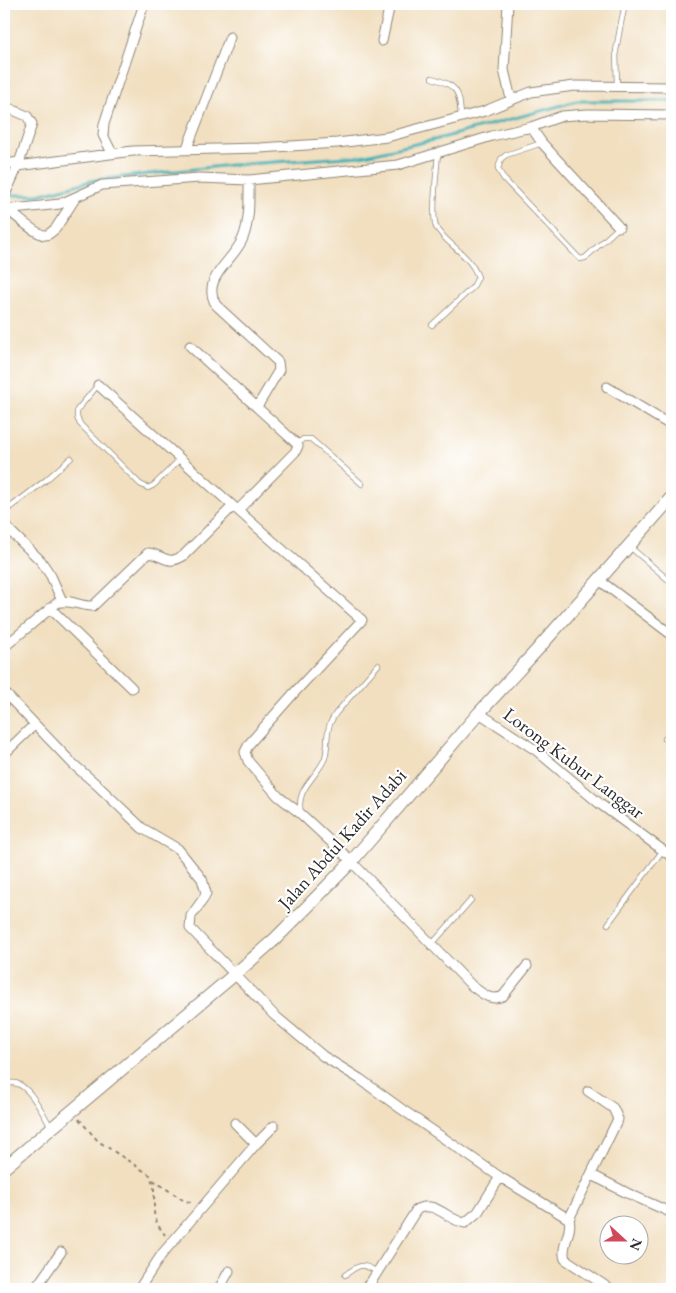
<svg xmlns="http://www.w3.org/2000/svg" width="676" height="1293" font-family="'EB Garamond',serif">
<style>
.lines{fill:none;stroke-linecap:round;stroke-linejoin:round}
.stream{stroke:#3dafb5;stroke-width:3}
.service-casing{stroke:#8e8576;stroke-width:6}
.minor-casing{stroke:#8e8576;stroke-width:11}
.secondary-casing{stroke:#8e8576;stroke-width:14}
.path{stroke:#8e8576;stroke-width:2;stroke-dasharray:4 4;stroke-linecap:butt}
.service{stroke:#fff;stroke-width:4.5}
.minor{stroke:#fff;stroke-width:9}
.secondary{stroke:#fff;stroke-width:12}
.labels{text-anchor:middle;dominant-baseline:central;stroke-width:4.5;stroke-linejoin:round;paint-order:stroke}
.street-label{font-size:19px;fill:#2b2b2b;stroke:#fff}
</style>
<rect width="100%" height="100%" fill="#fff"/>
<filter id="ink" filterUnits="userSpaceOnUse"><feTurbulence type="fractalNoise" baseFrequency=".02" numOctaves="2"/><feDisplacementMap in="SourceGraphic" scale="10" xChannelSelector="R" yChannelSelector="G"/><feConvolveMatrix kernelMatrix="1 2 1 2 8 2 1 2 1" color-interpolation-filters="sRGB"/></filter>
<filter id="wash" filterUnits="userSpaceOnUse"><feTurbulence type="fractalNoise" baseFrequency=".0096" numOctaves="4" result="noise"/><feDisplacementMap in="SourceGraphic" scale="20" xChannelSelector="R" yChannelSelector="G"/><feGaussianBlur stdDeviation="1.12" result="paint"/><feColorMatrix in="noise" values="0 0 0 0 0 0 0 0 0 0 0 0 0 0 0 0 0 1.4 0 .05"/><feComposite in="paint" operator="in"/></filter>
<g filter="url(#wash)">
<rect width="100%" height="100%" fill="#f1dfc0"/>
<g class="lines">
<path class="stream" d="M 7,195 L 38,195 L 95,180 L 231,165 L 361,156 L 438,139 L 577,101 L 672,101"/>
</g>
</g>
<g filter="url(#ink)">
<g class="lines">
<g class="service-casing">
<path id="service" d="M 432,78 C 458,86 459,90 461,116
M 617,85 L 616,51 L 620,28 L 625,4
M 542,143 L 506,155 L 501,159 L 498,169 L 504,179 L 580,259 L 585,258 L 619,227
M 432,325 L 473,287 L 478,277 C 471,258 456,250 443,236 C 441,233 438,230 436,227 C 431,215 437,168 438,153
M 98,385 L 77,410 L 77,417 L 80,424 L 140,484 L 148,488 L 154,485 L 181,458
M 297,444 L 303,439 L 311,439 L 362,484
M 4,512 L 46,480 L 71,458
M 630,547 L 672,583
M 665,739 L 672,729
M 301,813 C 295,788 317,778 325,758 C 328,748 326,737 329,727 C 330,722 333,718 336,713 L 378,665
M 608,924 L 663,850
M 432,944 L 471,900
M 4,1086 C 24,1071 42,1113 51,1127
M 345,1275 C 359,1265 361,1262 377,1272"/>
</g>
<g class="minor-casing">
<path id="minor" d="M 508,4 L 504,70 L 511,99
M 382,41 L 390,4
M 4,106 L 27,116 L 32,124 L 18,166 L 4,197
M 531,127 L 542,143 L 619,227
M 187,148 L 230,37
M 112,153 L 103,135 L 104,124 L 144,4
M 4,164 L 20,162
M 18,166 L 133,151 L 260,148 L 337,143 L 387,137 L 485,111 L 531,92 L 574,86 L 672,87
M 249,180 C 249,200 250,220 243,238 C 234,261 200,278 216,305 L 278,362 L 279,370 L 257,407
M 7,209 C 15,215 37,236 46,235 C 50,234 53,231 56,228 L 76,197
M 4,210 L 60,204 L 102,185 L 199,178 L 249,180 L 398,165 L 492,136 L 531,127 L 562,116 L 587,114 L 672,115
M 190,346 L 297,444 L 298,446 L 295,452 L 238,510
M 98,385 L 233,506
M 607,387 L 672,426
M 4,525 L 41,561 L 51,576 L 62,601
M 599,580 L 672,635
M 50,608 L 132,688
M 4,647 L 57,603 C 68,598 81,607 93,606 L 148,553 C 164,555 167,566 183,556 L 233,506 L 362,620 L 294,693 L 249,744 L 245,752 L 248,761 L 278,796 L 301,814 L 345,855 L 472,986 C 482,993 490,1002 503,996 L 527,966
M 4,692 L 73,764 L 96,784 L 142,828 L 178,849 L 202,879 L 206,893 L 204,898 L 191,916 L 190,928 L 274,1015 L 323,1056 L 360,1079 L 400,1108 L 500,1177 L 569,1219 C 573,1232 560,1246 565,1259 L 610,1289
M 479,713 L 537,751 L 600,804 L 672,857
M 4,754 L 34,725
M 256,1144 L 274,1126
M 592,1175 L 627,1193 L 672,1213
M 569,1219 L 618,1119 L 613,1108 L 588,1091
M 35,1289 L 61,1252
M 139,1289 L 162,1254 L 256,1144 L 235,1123
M 219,1289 L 229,1271
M 364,1289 L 371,1282 L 417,1209 C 436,1200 447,1220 465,1223 L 478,1212 L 500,1177"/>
</g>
<g class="secondary-casing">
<path id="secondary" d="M 4,1168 L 234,975 L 275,939 L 307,907 L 351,862 L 479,713 L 537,650 L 672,497"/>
</g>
<path class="path" d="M 79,1119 L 98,1141 L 150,1175 L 154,1187 L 154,1213 L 157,1224 L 165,1235
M 153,1180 L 183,1200 L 192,1203"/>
<use href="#service" class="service"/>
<use href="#minor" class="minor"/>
<use href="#secondary" class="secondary"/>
</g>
</g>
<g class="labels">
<g class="street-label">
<text transform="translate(574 763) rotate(37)">Lorong Kubur Langgar</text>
<text transform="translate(342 839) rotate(-48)">Jalan Abdul Kadir Adabi</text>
</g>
</g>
<rect width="676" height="1293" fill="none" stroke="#fff" stroke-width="20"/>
<g transform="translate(624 1240) rotate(111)"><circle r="24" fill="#ffffff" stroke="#aaaaaa"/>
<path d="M0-4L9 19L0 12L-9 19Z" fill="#d1495b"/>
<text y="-8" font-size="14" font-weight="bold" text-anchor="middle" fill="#2b2b2b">N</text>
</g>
</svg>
